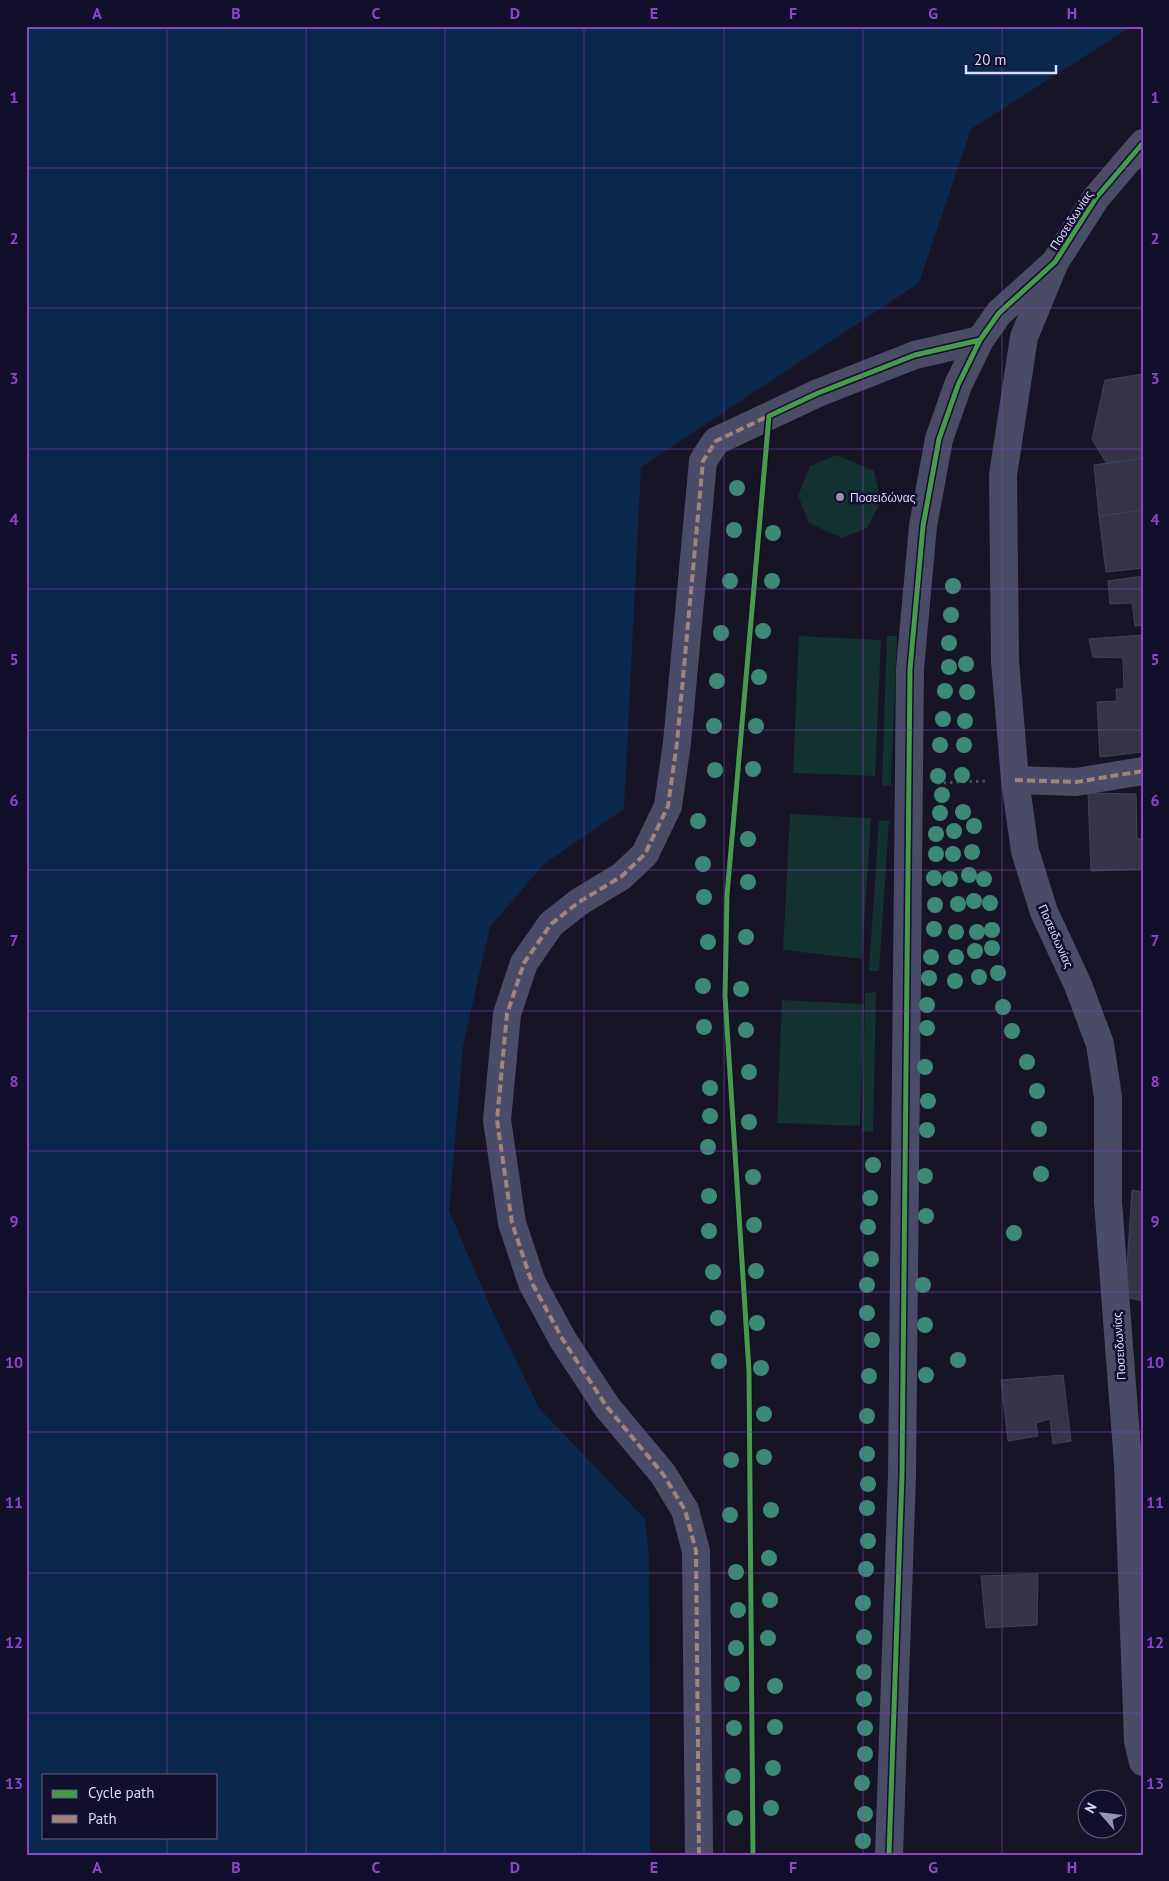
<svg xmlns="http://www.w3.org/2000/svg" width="1169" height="1881" font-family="'PT Sans',sans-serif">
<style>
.green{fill:#12312f}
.water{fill:#0a274c;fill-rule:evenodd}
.building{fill:#353346;stroke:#424058}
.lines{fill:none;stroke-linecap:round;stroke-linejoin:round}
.path{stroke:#425260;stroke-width:3;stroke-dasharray:2.5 4;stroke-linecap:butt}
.minor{stroke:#4a4b66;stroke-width:28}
.quiet{stroke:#a18479;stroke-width:4;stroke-dasharray:8 4;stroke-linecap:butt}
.cycleway-casing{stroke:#110f2b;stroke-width:8}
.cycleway{stroke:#469c4c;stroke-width:5}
.tree{fill:#3c8976}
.grid{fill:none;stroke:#8946c9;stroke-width:1;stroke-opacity:0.55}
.poi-dot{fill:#9594b3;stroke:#110f2b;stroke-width:2}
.labels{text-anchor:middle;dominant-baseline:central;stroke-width:5;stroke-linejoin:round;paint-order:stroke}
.street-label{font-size:12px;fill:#d9d9ff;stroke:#110f2b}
.poi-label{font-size:12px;fill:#d9d9ff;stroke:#110f2b;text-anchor:start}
.neatline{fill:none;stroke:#8946c9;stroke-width:2}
.grid-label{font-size:16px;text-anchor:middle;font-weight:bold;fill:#8946c9}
</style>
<rect width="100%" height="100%" fill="#171525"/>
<path class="green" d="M 837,455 L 874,471 L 881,502 L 867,528 L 842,538 L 809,523 L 798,496 L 810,466 Z
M 799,636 L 881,640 L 875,776 L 793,773 Z
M 887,636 L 897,636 L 891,785 L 882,786 Z
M 790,814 L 871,818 L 862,959 L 783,950 Z
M 879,821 L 889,821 L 879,971 L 869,971 Z
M 876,992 L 873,1132 L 862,1131 L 865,993 Z
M 782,1000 L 864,1004 L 860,1126 L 777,1123 Z"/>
<path class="water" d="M 26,26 L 1132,26 L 971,129 L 919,283 L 641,467 L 624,809 L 544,864 L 490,927 L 463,1046 L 449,1211 L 489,1304 L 539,1408 L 645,1519 L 649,1558 L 650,1855 L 26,1855 ZM 44,1775 L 216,1775 L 216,1837 L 44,1837 Z"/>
<path class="building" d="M 1143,374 L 1143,458 L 1107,464 L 1092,439 L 1105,380 Z
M 1143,458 L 1143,510 L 1099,516 L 1094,465 Z
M 1143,510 L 1143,568 L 1106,572 L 1099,516 Z
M 1143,576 L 1143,625 L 1135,626 L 1132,603 L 1110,604 L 1108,581 Z
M 1143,635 L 1143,752 L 1100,757 L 1097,702 L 1117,701 L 1116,689 L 1124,689 L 1123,658 L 1093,657 L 1089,639 Z
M 1088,793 L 1136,794 L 1137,838 L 1142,840 L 1143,869 L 1091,871 Z
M 1132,1190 L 1143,1192 L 1143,1301 L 1125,1297 Z
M 1063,1375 L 1071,1441 L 1053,1444 L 1050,1419 L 1036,1423 L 1038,1436 L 1008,1441 L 1001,1380 Z
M 1038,1574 L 1037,1625 L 986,1628 L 981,1576 Z"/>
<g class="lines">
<path class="path" d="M 937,783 L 986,781"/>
<path class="minor" d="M 1143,143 L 1096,198 L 1055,262 L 1024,337 L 1003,475 L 1005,661 L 1015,780 L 1025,851 L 1044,912 L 1078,985 L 1100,1044 L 1108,1097 L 1108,1202 L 1128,1463 L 1138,1741 L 1143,1762
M 1015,780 L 1076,782 L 1143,771
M 699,1855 L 696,1551 L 685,1510 L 663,1474 L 607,1407 L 563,1340 L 532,1283 L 512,1223 L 497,1120 L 507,1014 L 524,963 L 551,924 L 579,902 L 622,876 L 645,854 L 668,806 L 677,743 L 703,461 L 716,441 L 818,393 L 915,355 L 980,340
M 889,1855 L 902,1475 L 910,669 L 923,526 L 939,439 L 958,385 L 980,340 L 999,313 L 1051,266"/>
<path class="quiet" d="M 1015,780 L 1076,782 L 1143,771
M 699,1855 L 696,1551 L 685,1510 L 663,1474 L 607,1407 L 563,1340 L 532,1283 L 512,1223 L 497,1120 L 507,1014 L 524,963 L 551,924 L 579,902 L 622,876 L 645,854 L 668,806 L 677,743 L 703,461 L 716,441 L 771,415"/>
<g class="cycleway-casing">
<path id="cycleway" d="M 753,1855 L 749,1371 L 725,996 L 727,895 L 769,416 L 818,393 L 915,355 L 980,340
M 889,1855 L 902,1475 L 910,669 L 923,526 L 939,439 L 958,385 L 980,340 L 999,313 L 1055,262 L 1096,198 L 1143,143"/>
</g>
<use href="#cycleway" class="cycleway"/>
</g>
<g class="tree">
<circle cx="737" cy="488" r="8"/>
<circle cx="734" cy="530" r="8"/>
<circle cx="773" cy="533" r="8"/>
<circle cx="730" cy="581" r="8"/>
<circle cx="772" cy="581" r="8"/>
<circle cx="953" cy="586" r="8"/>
<circle cx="951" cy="615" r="8"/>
<circle cx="763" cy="631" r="8"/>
<circle cx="721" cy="633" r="8"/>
<circle cx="949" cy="643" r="8"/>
<circle cx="966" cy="664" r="8"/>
<circle cx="949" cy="667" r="8"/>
<circle cx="759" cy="677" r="8"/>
<circle cx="717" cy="681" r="8"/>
<circle cx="945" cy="691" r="8"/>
<circle cx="967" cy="692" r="8"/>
<circle cx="943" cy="719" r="8"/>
<circle cx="965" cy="721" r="8"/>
<circle cx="714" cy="726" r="8"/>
<circle cx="756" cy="726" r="8"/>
<circle cx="940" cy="745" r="8"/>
<circle cx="964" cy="745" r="8"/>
<circle cx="753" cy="769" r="8"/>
<circle cx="715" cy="770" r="8"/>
<circle cx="962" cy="775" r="8"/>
<circle cx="938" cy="776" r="8"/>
<circle cx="942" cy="795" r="8"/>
<circle cx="963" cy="812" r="8"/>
<circle cx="940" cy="813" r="8"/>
<circle cx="698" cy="821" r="8"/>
<circle cx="974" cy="826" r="8"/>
<circle cx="954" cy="831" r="8"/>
<circle cx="936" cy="834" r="8"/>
<circle cx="748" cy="839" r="8"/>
<circle cx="972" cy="852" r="8"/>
<circle cx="936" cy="854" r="8"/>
<circle cx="953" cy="854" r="8"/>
<circle cx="703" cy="864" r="8"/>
<circle cx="969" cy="875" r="8"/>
<circle cx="934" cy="878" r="8"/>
<circle cx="950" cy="879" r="8"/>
<circle cx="984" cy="879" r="8"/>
<circle cx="748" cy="882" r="8"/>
<circle cx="704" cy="897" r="8"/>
<circle cx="974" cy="901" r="8"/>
<circle cx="990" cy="903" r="8"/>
<circle cx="958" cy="904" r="8"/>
<circle cx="935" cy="905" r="8"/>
<circle cx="934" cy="929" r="8"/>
<circle cx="992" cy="930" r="8"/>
<circle cx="956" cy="932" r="8"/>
<circle cx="977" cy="932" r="8"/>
<circle cx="746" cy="937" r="8"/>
<circle cx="708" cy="942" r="8"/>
<circle cx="992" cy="948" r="8"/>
<circle cx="975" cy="951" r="8"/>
<circle cx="931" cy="957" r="8"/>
<circle cx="956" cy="957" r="8"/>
<circle cx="998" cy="973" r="8"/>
<circle cx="979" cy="977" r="8"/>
<circle cx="929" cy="978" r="8"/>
<circle cx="955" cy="981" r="8"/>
<circle cx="703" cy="986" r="8"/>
<circle cx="741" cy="989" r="8"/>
<circle cx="927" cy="1005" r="8"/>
<circle cx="1003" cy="1007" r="8"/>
<circle cx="704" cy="1027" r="8"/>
<circle cx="927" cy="1028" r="8"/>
<circle cx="746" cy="1030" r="8"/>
<circle cx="1012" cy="1031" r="8"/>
<circle cx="1027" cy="1062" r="8"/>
<circle cx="925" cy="1067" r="8"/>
<circle cx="749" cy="1072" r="8"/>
<circle cx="710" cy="1088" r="8"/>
<circle cx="1037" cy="1091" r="8"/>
<circle cx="928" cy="1101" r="8"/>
<circle cx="710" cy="1116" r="8"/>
<circle cx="749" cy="1122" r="8"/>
<circle cx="1039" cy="1129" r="8"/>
<circle cx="927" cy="1130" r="8"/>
<circle cx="708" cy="1147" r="8"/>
<circle cx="873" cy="1165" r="8"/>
<circle cx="1041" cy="1174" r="8"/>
<circle cx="925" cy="1176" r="8"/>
<circle cx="753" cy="1177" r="8"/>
<circle cx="709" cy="1196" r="8"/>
<circle cx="870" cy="1198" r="8"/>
<circle cx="926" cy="1216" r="8"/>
<circle cx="754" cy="1225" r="8"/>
<circle cx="868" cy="1227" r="8"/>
<circle cx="709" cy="1231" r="8"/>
<circle cx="1014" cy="1233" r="8"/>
<circle cx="871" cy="1259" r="8"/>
<circle cx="756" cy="1271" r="8"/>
<circle cx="713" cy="1272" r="8"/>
<circle cx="867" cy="1285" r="8"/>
<circle cx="923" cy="1285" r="8"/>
<circle cx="867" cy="1313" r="8"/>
<circle cx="718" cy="1318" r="8"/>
<circle cx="757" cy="1323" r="8"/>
<circle cx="925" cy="1325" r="8"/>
<circle cx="872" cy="1340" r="8"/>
<circle cx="958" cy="1360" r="8"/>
<circle cx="719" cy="1361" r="8"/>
<circle cx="761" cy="1368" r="8"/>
<circle cx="926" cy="1375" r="8"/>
<circle cx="869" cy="1376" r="8"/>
<circle cx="764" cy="1414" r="8"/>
<circle cx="867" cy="1416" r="8"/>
<circle cx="867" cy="1454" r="8"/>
<circle cx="764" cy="1457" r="8"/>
<circle cx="731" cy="1460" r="8"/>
<circle cx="868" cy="1484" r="8"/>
<circle cx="867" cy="1508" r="8"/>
<circle cx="771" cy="1510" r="8"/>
<circle cx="730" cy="1515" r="8"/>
<circle cx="868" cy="1541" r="8"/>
<circle cx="769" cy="1558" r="8"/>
<circle cx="866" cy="1569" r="8"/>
<circle cx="736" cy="1572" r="8"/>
<circle cx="770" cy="1600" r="8"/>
<circle cx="863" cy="1603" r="8"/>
<circle cx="738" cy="1610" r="8"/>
<circle cx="864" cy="1637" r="8"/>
<circle cx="768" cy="1638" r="8"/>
<circle cx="736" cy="1648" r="8"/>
<circle cx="864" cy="1672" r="8"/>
<circle cx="732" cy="1684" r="8"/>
<circle cx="775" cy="1686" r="8"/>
<circle cx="864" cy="1699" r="8"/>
<circle cx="775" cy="1727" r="8"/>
<circle cx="734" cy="1728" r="8"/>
<circle cx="865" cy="1728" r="8"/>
<circle cx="865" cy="1754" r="8"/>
<circle cx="773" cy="1768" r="8"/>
<circle cx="733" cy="1776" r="8"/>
<circle cx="862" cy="1783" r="8"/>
<circle cx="771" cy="1808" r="8"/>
<circle cx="865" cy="1814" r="8"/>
<circle cx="735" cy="1818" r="8"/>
<circle cx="863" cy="1841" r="8"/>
</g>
<path class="grid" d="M 167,26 L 167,1775M 306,26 L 306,1855M 445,26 L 445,1855M 584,26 L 584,1855M 724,26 L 724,1855M 863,26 L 863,1855M 1002,26 L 1002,1855M 26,168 L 1143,168M 26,308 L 1143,308M 26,449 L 1143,449M 26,589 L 1143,589M 26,730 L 1143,730M 26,870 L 1143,870M 26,1011 L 1143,1011M 26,1151 L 1143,1151M 26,1292 L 1143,1292M 26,1432 L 1143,1432M 26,1573 L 1143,1573M 26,1713 L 1143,1713M 167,1837 L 167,1855"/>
<circle class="poi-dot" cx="840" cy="497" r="5"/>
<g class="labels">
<g class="street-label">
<text transform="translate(1071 220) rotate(-57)">Ποσειδωνίας</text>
<text transform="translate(1056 936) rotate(66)">Ποσειδωνίας</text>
<text transform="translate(1119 1346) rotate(-94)">Ποσειδωνίας</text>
</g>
<g class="poi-label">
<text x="850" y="497">Ποσειδώνας</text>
</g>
</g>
<rect width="1169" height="1881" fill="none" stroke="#110f2b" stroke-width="55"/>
<rect x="42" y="1774" width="175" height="65" fill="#110f2b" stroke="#616080"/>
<rect x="52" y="1790" width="25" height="8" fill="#469c4c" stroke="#616080"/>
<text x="88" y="1798" font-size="15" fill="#d9d9ff">Cycle path</text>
<rect x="52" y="1815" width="25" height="8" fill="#a18479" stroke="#616080"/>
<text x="88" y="1824" font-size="15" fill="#d9d9ff">Path</text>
<g transform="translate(1102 1814) rotate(298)"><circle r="24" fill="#110f2b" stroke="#616080"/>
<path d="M0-4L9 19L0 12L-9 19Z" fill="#9594b3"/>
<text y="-8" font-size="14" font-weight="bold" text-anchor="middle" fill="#d9d9ff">N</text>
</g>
<path d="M966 65v8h90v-8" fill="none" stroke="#d9d9ff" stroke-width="2.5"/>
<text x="974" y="65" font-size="15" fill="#d9d9ff" stroke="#110f2b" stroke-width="4" paint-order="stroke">20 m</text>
<rect x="28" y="28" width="1114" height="1826" class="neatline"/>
<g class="grid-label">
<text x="97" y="19">A</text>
<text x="236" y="19">B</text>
<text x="376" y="19">C</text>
<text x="515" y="19">D</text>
<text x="654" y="19">E</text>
<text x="793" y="19">F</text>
<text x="933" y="19">G</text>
<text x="1072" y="19">H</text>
<text x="14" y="103">1</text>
<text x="1155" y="103">1</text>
<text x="14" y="244">2</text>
<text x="1155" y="244">2</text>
<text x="14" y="384">3</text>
<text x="1155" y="384">3</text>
<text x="14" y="525">4</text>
<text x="1155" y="525">4</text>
<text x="14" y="665">5</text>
<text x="1155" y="665">5</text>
<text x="14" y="806">6</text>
<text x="1155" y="806">6</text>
<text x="14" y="946">7</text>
<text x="1155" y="946">7</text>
<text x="14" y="1087">8</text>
<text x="1155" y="1087">8</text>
<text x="14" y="1227">9</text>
<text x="1155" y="1227">9</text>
<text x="14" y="1368">10</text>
<text x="1155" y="1368">10</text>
<text x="14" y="1508">11</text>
<text x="1155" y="1508">11</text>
<text x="14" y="1648">12</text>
<text x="1155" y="1648">12</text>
<text x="14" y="1789">13</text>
<text x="1155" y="1789">13</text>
<text x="97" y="1873">A</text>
<text x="236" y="1873">B</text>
<text x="376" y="1873">C</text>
<text x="515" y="1873">D</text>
<text x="654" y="1873">E</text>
<text x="793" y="1873">F</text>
<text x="933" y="1873">G</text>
<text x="1072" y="1873">H</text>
</g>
</svg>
